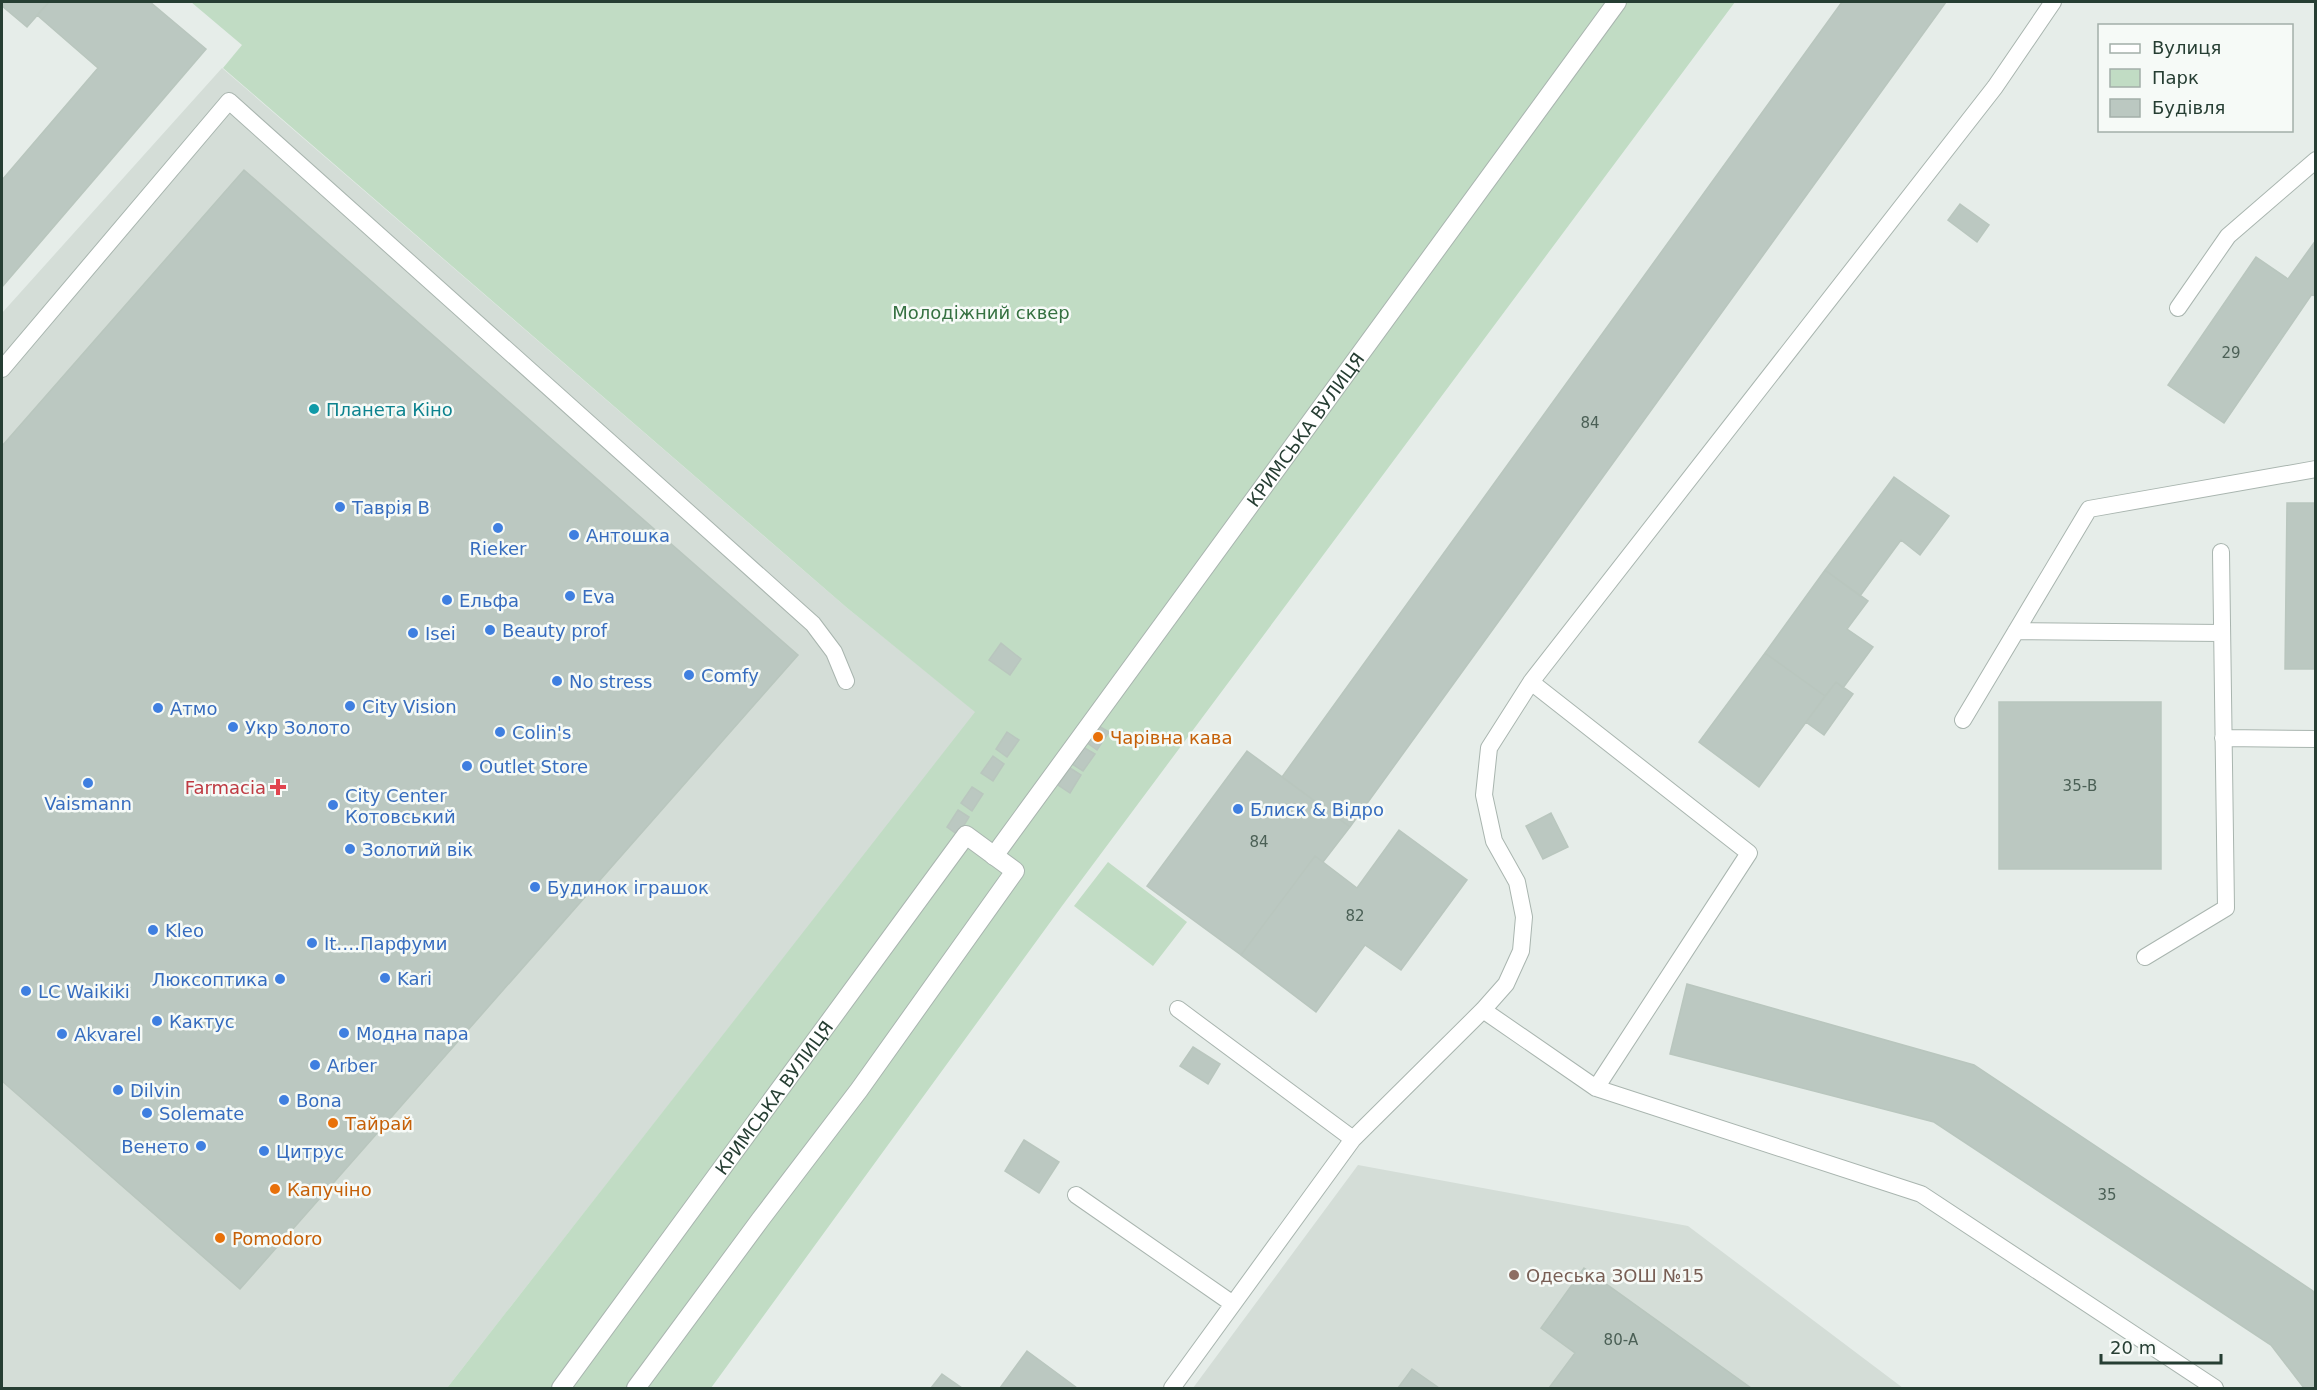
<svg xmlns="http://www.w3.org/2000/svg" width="2317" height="1390" font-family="'DejaVu Sans',sans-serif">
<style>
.built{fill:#d4ddd7}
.green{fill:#c1dcc4}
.building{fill:#bbc8c1;stroke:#b9c6be;stroke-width:1.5}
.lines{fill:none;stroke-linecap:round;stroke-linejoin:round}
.lane-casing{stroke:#a9b5af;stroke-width:18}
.street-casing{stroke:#a9b5af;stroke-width:20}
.lane{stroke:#fff;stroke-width:16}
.street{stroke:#fff;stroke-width:18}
.culture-dot{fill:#0f9aa8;stroke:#f6faf7;stroke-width:2}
.shop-dot{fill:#3f7fe0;stroke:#f6faf7;stroke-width:2}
.food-dot{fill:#e8710a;stroke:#f6faf7;stroke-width:2}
.health-dot{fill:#e0444e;stroke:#f6faf7;stroke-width:2}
.education-dot{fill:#8d6e63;stroke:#f6faf7;stroke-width:2}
.labels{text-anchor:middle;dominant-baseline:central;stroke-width:5;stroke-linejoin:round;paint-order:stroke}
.number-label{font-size:15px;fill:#4b6056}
.park-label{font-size:18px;fill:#357141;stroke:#f6faf7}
.culture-label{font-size:18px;fill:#0d838f;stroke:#f6faf7;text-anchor:start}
.street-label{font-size:18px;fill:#263e33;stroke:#f6faf7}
.shop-label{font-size:18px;fill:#366cbe;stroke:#f6faf7;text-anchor:start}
.food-label{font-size:18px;fill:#c56008;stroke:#f6faf7;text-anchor:start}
.health-label{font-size:18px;fill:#be3a42;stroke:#f6faf7;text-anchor:end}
.education-label{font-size:18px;fill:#785e54;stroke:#f6faf7;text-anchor:start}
</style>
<rect width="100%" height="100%" fill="#e6ede9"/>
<path class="built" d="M 222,68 L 846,607 L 976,712 L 447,1388 L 2,1388 L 2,313 Z
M 1358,1165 L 1688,1226 L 1903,1388 L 1193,1388 Z"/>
<path class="green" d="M 191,2 L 1735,2 L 1062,906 L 711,1388 L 447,1388 L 975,712 L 846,607 L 223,68 L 242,45 Z
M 1108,862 L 1187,922 L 1153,966 L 1074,906 Z"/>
<path class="building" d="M 2,2 L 49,2 L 27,27 L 2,6 Z
M 49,2 L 150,2 L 206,49 L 2,287 L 2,180 L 98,68 L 37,15 Z
M 1842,2 L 1946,2 L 1350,827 L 1282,777 Z
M 244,170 L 798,655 L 240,1289 L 2,1081 L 2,446 Z
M 1960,204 L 1989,225 L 1977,242 L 1948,220 Z
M 2316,240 L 2316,297 L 2312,294 L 2224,423 L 2168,385 L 2256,257 L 2288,279 Z
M 1894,477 L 1949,516 L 1920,555 L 1901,540 L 1860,596 L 1825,570 Z
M 2287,503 L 2316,503 L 2316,669 L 2285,669 Z
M 1825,570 L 1868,601 L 1847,629 L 1873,647 L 1843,688 L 1836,682 L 1825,696 L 1765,653 Z
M 1001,643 L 1021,659 L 1010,675 L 989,660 Z
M 1765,653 L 1825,696 L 1759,787 L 1699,742 Z
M 1836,682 L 1853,694 L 1824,735 L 1806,722 Z
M 1999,702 L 2161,702 L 2161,869 L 1999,869 Z
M 1097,725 L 1109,732 L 1097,750 L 1086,742 Z
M 1007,732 L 1019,740 L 1007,757 L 996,749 Z
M 1083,747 L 1095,754 L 1083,771 L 1072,764 Z
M 1247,751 L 1350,827 L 1323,862 L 1315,856 L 1241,955 L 1147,886 Z
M 993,756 L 1004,764 L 993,781 L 981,773 Z
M 1070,768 L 1081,775 L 1070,793 L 1058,785 Z
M 972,787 L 983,794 L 972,811 L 961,803 Z
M 958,810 L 969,817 L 958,835 L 947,827 Z
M 1551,813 L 1568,847 L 1543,859 L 1526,826 Z
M 1399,830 L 1467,880 L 1401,970 L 1365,945 L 1316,1012 L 1241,955 L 1315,856 L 1357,888 Z
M 1687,984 L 1974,1065 L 2313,1291 L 2316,1295 L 2316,1388 L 2304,1388 L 2271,1345 L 1934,1122 L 1670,1054 Z
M 1193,1047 L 1220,1064 L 1208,1084 L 1180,1066 Z
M 1024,1140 L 1059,1162 L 1039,1193 L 1005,1171 Z
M 1584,1268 L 1751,1388 L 1549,1388 L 1575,1353 L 1541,1328 Z
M 1027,1351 L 1077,1388 L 1000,1388 Z
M 1412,1369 L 1439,1388 L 1398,1388 Z
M 942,1374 L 962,1388 L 931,1388 Z"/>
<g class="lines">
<g class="lane-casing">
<path id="lane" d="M 2178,308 L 2228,236 L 2316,160
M 2,369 L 229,101 L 813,624 L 834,652 L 846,681
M 2016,631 L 2222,633
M 1531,682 L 1749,853 L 1596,1088
M 1963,720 L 2089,509 L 2316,469
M 2223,738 L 2316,739
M 2145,957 L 2226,908 L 2221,552
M 1178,1009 L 1353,1139
M 1483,1010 L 1596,1088 L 1921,1194 L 2215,1388
M 1076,1195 L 1233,1304
M 1172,1388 L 1353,1139 L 1483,1010 L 1506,984 L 1521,951 L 1524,917 L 1517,882 L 1494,841 L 1484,795 L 1489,748 L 1531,682 L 1995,87 L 2053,2"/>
</g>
<g class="street-casing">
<g id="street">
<path id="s1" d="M 994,856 L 1617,2"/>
<path id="s2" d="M 561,1388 L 966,835 L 1015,871 L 859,1090 L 760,1220 L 636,1388"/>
</g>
</g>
<use href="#lane" class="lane"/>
<use href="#street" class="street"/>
</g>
<circle class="culture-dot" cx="314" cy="409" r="6"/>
<g class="shop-dot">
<circle cx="340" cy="507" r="6"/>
<circle cx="498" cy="528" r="6"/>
<circle cx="574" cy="535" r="6"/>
<circle cx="570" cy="596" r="6"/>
<circle cx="447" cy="600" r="6"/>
<circle cx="490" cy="630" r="6"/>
<circle cx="413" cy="633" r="6"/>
<circle cx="689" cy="675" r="6"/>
<circle cx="557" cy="681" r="6"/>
<circle cx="350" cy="706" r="6"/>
<circle cx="158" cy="708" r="6"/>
<circle cx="233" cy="727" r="6"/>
<circle cx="500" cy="732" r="6"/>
<circle cx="467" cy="766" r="6"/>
<circle cx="88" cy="783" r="6"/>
<circle cx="333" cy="805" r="6"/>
<circle cx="1238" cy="809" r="6"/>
<circle cx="350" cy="849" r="6"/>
<circle cx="535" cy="887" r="6"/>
<circle cx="153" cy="930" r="6"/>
<circle cx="312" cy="943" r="6"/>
<circle cx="385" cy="978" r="6"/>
<circle cx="280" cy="979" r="6"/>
<circle cx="26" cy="991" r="6"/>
<circle cx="157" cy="1021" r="6"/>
<circle cx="344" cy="1033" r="6"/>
<circle cx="62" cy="1034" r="6"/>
<circle cx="315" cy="1065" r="6"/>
<circle cx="118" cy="1090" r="6"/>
<circle cx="284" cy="1100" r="6"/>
<circle cx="147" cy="1113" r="6"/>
<circle cx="201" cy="1146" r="6"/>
<circle cx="264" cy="1151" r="6"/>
</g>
<g class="food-dot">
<circle cx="1098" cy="737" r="6"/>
<circle cx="333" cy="1123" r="6"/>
<circle cx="275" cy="1189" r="6"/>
<circle cx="220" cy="1238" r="6"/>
</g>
<path class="health-dot" d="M275 778h6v6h6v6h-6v6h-6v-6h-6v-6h6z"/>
<circle class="education-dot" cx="1514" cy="1275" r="6"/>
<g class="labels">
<g class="number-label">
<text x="2231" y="353">29</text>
<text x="1590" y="423">84</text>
<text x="2080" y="786">35-В</text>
<text x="1259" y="842">84</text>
<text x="1355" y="916">82</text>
<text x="2107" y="1195">35</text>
<text x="1621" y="1340">80-А</text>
</g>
<g class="park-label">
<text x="981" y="312">Молодіжний сквер</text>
</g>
<g class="culture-label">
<text x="326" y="409">Планета Кіно</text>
</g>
<g class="street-label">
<text stroke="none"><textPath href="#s1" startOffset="528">КРИМСЬКА ВУЛИЦЯ</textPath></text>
<text stroke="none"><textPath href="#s2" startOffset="360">КРИМСЬКА ВУЛИЦЯ</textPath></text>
</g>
<g class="shop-label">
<text x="352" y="507">Таврія В</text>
<text x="586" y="535">Антошка</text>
<text x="498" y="548" text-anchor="middle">Rieker</text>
<text x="582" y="596">Eva</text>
<text x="459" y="600">Ельфа</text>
<text x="502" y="630">Beauty prof</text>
<text x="425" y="633">Isei</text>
<text x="701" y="675">Comfy</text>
<text x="569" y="681">No stress</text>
<text x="362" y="706">City Vision</text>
<text x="170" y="708">Атмо</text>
<text x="245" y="727">Укр Золото</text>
<text x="512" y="732">Colin's</text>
<text x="479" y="766">Outlet Store</text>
<text x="345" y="795">City Center<tspan x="345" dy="21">Котовський</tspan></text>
<text x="88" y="803" text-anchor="middle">Vaismann</text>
<text x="1250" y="809">Блиск &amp; Відро</text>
<text x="362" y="849">Золотий вік</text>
<text x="547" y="887">Будинок іграшок</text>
<text x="165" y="930">Kleo</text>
<text x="324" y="943">It….Парфуми</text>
<text x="397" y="978">Kari</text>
<text x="268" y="979" text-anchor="end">Люксоптика</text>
<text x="38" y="991">LC Waikiki</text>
<text x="169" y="1021">Кактус</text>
<text x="356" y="1033">Модна пара</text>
<text x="74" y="1034">Akvarel</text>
<text x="327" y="1065">Arber</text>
<text x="130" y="1090">Dilvin</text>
<text x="296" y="1100">Bona</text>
<text x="159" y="1113">Solemate</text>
<text x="189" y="1146" text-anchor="end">Венето</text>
<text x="276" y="1151">Цитрус</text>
</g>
<g class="food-label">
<text x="1110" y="737">Чарівна кава</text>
<text x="345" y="1123">Тайрай</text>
<text x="287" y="1189">Капучіно</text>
<text x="232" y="1238">Pomodoro</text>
</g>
<g class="health-label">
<text x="266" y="787">Farmacia</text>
</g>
<g class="education-label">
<text x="1526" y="1275">Одеська ЗОШ №15</text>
</g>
</g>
<rect width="2317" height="1390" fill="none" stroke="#263e33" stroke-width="6"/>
<rect x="2098" y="24" width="195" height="108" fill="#f6faf7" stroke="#a3afa9" stroke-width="1.5"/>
<rect x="2110" y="44" width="30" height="9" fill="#ffffff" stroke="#a3afa9" stroke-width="1.5"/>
<text x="2152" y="54" font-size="18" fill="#263e33">Вулиця</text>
<rect x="2110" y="69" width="30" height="18" fill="#c1dcc4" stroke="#a3afa9" stroke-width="1.5"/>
<text x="2152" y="84" font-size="18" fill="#263e33">Парк</text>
<rect x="2110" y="99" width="30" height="18" fill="#bbc8c1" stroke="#a3afa9" stroke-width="1.5"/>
<text x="2152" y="114" font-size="18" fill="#263e33">Будівля</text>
<path d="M2101 1354v9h120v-9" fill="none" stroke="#263e33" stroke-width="3"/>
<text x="2110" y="1354" font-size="18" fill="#263e33" stroke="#f6faf7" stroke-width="4.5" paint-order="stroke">20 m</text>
</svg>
